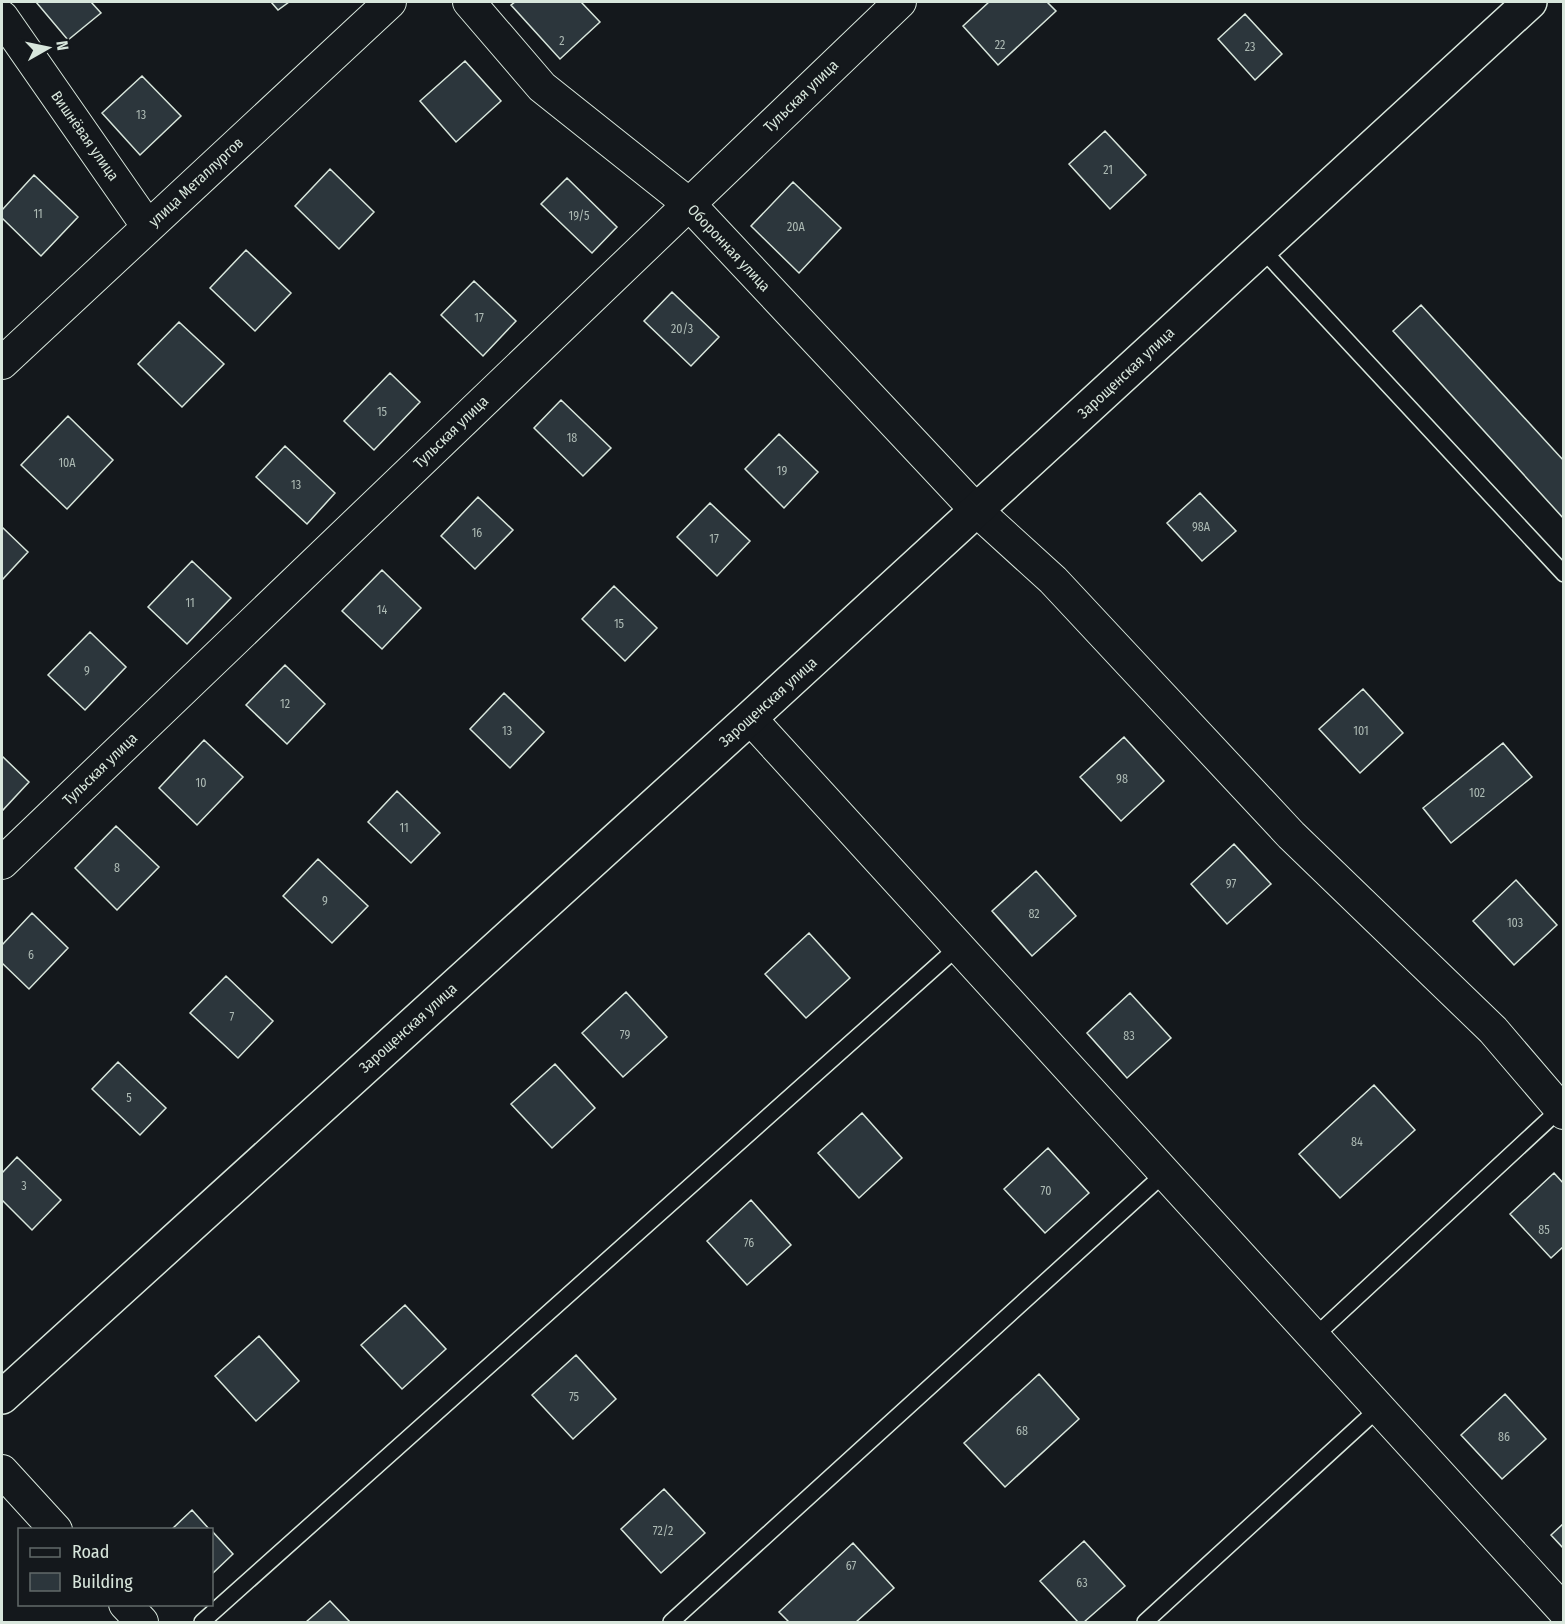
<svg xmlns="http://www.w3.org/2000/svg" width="1565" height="1624" font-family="'Fira Sans Condensed',sans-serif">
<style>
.building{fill:#2c363c;stroke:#d8e6dc;stroke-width:1.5}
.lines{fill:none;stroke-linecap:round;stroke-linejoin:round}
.service-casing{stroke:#d8e6dc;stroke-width:18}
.minor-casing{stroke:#d8e6dc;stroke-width:34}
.tertiary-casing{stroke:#d8e6dc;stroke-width:36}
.service{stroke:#14181c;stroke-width:15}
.minor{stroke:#14181c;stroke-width:32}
.tertiary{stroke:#14181c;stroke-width:33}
.labels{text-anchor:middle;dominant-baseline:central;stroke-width:4.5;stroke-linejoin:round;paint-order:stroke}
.number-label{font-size:12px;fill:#adbab4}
.street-label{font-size:15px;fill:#d8e6dc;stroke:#14181c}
</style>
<rect width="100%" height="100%" fill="#14181c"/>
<path class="building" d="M 36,2 L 91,2 L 101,13 L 68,40 Z
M 271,2 L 289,2 L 278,10 Z
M 515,2 L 581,2 L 600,22 L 560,59 L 511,5 Z
M 989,2 L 1047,2 L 1056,11 L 998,65 L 963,26 Z
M 1245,14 L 1282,54 L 1255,80 L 1218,39 Z
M 465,61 L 501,101 L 456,142 L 420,101 Z
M 142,76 L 181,116 L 140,155 L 102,113 Z
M 1105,131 L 1146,175 L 1110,209 L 1069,164 Z
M 330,169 L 374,212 L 339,249 L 295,206 Z
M 34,175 L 78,217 L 41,256 L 2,218 L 2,210 Z
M 567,178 L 617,227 L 592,253 L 541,204 Z
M 793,182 L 841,228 L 799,273 L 751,226 Z
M 246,250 L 291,293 L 255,331 L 210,288 Z
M 474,281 L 516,321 L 483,356 L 441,315 Z
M 672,292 L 719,337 L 691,366 L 644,321 Z
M 1421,305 L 1564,461 L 1564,519 L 1393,331 Z
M 179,322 L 224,364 L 182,407 L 138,364 Z
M 390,373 L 420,402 L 374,450 L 344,421 Z
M 561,400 L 611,448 L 583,476 L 534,428 Z
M 68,416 L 113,460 L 67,509 L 21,465 Z
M 779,434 L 818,472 L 784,508 L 745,469 Z
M 285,446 L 335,493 L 307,524 L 256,477 Z
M 1200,493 L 1236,531 L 1202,561 L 1167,523 Z
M 478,497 L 513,530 L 475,569 L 441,536 Z
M 710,503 L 750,541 L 717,576 L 677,537 Z
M 2,527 L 28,552 L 2,580 Z
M 192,561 L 231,598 L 187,644 L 148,607 Z
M 382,570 L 421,608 L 382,649 L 342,611 Z
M 614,586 L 657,628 L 625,661 L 582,619 Z
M 90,632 L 126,667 L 85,710 L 48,675 Z
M 285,665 L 325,704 L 287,744 L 246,705 Z
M 1363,689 L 1403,733 L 1360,773 L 1319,729 Z
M 504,693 L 544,732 L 510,768 L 470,729 Z
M 1124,737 L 1164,781 L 1121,821 L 1080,777 Z
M 204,740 L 243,777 L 197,825 L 159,788 Z
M 1503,743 L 1532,777 L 1451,843 L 1423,808 Z
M 2,756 L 29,782 L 2,811 Z
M 397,791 L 440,833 L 411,863 L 368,822 Z
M 116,826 L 159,867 L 117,910 L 75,868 Z
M 1234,844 L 1271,884 L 1227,924 L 1191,884 Z
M 318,859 L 368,906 L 332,943 L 283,896 Z
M 1036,871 L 1076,916 L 1032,956 L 992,911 Z
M 1516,880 L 1557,925 L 1514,965 L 1473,921 Z
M 32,913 L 68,948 L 29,989 L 2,963 L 2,945 Z
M 809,933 L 850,978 L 806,1018 L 765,974 Z
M 226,976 L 273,1021 L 238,1058 L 190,1013 Z
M 626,992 L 667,1037 L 623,1077 L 582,1033 Z
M 1130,993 L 1171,1038 L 1127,1078 L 1087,1033 Z
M 118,1062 L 166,1108 L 140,1135 L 92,1089 Z
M 555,1064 L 595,1108 L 552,1148 L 511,1104 Z
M 1374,1085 L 1415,1130 L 1340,1198 L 1299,1154 Z
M 862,1113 L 902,1158 L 859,1198 L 818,1153 Z
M 1048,1148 L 1089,1193 L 1045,1233 L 1004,1189 Z
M 17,1157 L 61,1200 L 32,1230 L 2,1200 L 2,1173 Z
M 1554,1173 L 1564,1184 L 1564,1246 L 1551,1258 L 1510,1214 Z
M 751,1200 L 791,1245 L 747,1285 L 707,1241 Z
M 405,1305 L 446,1349 L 402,1389 L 361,1345 Z
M 259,1336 L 299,1381 L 256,1421 L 215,1376 Z
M 576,1355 L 616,1399 L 573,1439 L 532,1395 Z
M 1039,1374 L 1079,1419 L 1005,1487 L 964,1443 Z
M 1505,1394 L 1546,1439 L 1502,1479 L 1461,1435 Z
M 664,1489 L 705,1533 L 661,1573 L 621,1529 Z
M 192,1510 L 210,1530 L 171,1530 Z
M 1564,1523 L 1564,1549 L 1551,1535 Z
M 212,1531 L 233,1554 L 212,1574 Z
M 1084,1541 L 1125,1586 L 1084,1622 L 1078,1622 L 1040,1581 Z
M 853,1543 L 894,1588 L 856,1622 L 789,1622 L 779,1612 Z
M 330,1601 L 350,1622 L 306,1622 Z"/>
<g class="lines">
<g class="service-casing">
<path id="service" d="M 1261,248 L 1564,574
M 1314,1337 L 1560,1109
M 202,1622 L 959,946
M 671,1622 L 1165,1173
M 1145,1622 L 1379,1408"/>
</g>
<g class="minor-casing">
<path id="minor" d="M 469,2 L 542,87 L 689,204 L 976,510 L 1053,580 L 1291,835 L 1493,1030 L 1564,1113
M 2,17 L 148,227
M 2,363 L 390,2
M 750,718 L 1564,1611
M 2,863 L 900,2
M 2,1471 L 56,1530
M 125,1604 L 142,1622"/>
</g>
<g class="tertiary-casing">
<path id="tertiary" d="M 2,1397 L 750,718 L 1530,2"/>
</g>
<use href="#service" class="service"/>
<use href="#minor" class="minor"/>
<use href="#tertiary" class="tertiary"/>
</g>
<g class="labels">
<g class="number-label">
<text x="562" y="41">2</text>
<text x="1000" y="45">22</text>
<text x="1250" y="47">23</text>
<text x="141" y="115">13</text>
<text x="1108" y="170">21</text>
<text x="38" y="214">11</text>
<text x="579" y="216">19/5</text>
<text x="796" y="227">20А</text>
<text x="479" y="318">17</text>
<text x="682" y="329">20/3</text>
<text x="382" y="412">15</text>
<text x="572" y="438">18</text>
<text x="67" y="463">10А</text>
<text x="782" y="471">19</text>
<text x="296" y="485">13</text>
<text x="1201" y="527">98А</text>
<text x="477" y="533">16</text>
<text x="714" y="539">17</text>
<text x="190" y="603">11</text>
<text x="382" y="610">14</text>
<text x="619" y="624">15</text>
<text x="87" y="671">9</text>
<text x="285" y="704">12</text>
<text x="507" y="731">13</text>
<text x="1361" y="731">101</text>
<text x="1122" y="779">98</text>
<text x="201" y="783">10</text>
<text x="1477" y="793">102</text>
<text x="404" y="828">11</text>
<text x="117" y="868">8</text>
<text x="1231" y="884">97</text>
<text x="325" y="901">9</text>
<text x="1034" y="914">82</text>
<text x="1515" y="923">103</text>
<text x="31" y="955">6</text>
<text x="232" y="1017">7</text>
<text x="625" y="1035">79</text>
<text x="1129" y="1036">83</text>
<text x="129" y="1098">5</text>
<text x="1357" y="1142">84</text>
<text x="24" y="1186">3</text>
<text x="1046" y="1191">70</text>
<text x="1544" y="1230">85</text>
<text x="749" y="1243">76</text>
<text x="574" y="1397">75</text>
<text x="1022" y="1431">68</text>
<text x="1504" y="1437">86</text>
<text x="663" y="1531">72/2</text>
<text x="851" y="1566">67</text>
<text x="1082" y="1583">63</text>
</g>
<g class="street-label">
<text transform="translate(801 96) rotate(-44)">Тульская улица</text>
<text transform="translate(85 136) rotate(55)">Вишнёвая улица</text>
<text transform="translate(196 182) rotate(-43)">улица Металлургов</text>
<text transform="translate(729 248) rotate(47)">Оборонная улица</text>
<text transform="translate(1126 373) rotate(-43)">Зарощенская улица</text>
<text transform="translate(451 432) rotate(-44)">Тульская улица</text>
<text transform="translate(768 702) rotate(-42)">Зарощенская улица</text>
<text transform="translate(100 769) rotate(-44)">Тульская улица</text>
<text transform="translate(408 1028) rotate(-42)">Зарощенская улица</text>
</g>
</g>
<rect width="1565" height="1624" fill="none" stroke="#d8e6dc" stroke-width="6"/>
<rect x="18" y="1528" width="195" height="78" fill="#14181c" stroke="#626a69" stroke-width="1.5"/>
<rect x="30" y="1548" width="30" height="9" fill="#14181c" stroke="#626a69" stroke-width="1.5"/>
<text x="72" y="1558" font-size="18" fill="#d8e6dc">Road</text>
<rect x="30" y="1573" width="30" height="18" fill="#2c363c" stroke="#626a69" stroke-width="1.5"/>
<text x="72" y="1588" font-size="18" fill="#d8e6dc">Building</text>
<g transform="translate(48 48) rotate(81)" stroke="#14181c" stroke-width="4.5" paint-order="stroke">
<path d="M0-4.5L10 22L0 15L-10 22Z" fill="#d8e6dc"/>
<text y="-9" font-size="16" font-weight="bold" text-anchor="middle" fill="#d8e6dc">N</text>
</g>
</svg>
